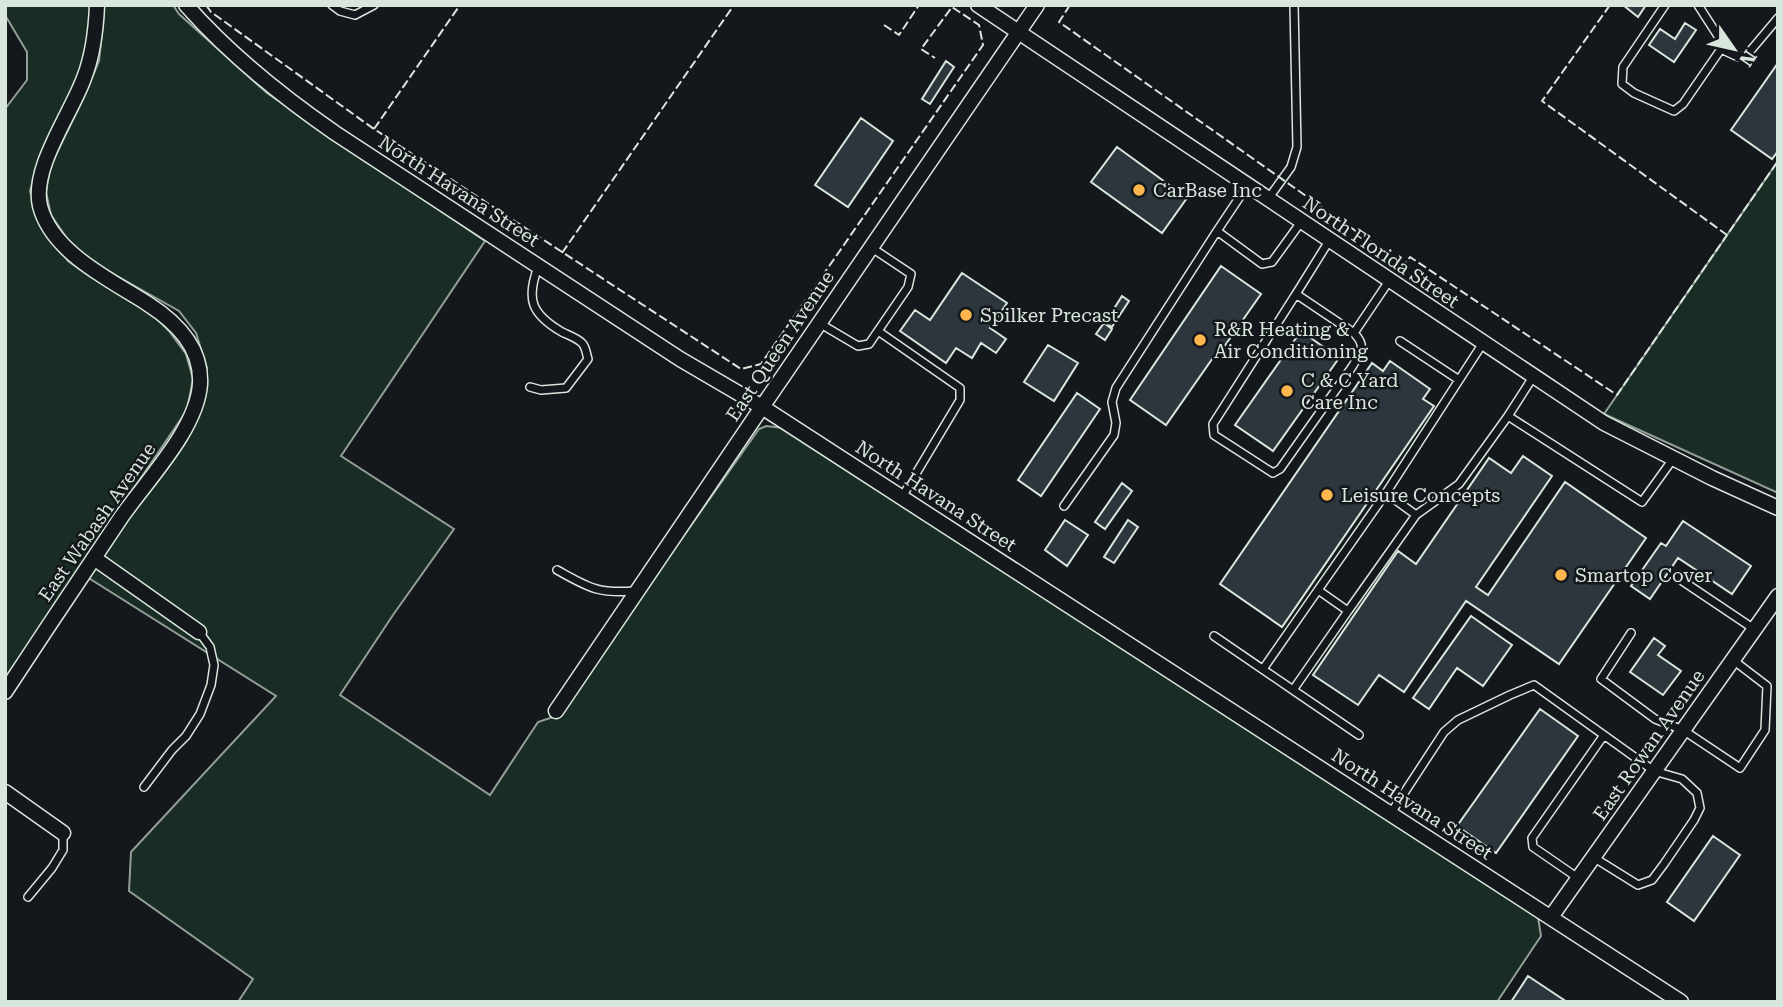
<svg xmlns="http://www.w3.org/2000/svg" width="1783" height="1007" font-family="'Roboto Serif',serif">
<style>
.green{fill:#1a2d24;stroke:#939e99;stroke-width:2}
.building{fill:#2c363c;stroke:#d8e6dc;stroke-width:2}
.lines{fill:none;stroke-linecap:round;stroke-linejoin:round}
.lane-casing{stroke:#d8e6dc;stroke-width:10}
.street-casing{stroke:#d8e6dc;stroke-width:17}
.lane{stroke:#14181c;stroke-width:7}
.street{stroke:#14181c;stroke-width:14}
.fence{stroke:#d8e6dc;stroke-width:2;stroke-dasharray:9 3.5;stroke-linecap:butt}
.poi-dot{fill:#ffb74d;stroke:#14181c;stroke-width:2.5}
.labels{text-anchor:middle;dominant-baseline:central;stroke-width:5;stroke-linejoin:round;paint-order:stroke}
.poi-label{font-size:19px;fill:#d8e6dc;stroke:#14181c;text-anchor:start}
.street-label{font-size:19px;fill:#d8e6dc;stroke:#14181c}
</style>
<rect width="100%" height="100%" fill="#14181c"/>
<path class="green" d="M 5,5 L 92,5 L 85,57 L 72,93 L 39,160 L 30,191 L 38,220 L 68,261 L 89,276 L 150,312 L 169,331 L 186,354 L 193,379 L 187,410 L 5,678 L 5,109 L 27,80 L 27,52 L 5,15 Z
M 103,5 L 173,5 L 179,14 L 267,93 L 485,241 L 341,456 L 454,529 L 393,615 L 340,695 L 490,795 L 538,722 L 559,715 L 615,633 L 759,429 L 766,426 L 784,428 L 1538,917 L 1541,936 L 1497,1002 L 238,1002 L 253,979 L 129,891 L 131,852 L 276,696 L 87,577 L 187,437 L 204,402 L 207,368 L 196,333 L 179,311 L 94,263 L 68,240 L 51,215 L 46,192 L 50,167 L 84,97 L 99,61 L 104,14 Z
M 1778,161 L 1778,493 L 1604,414 Z"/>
<path class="building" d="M 1623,5 L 1646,5 L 1638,17 Z
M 1685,23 L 1696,30 L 1674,62 L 1649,45 L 1660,29 L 1675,39 Z
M 946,61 L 954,67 L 930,104 L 922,99 Z
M 1778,63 L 1778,151 L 1772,159 L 1731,130 Z
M 861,118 L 893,141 L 848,207 L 815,185 Z
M 1117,147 L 1187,198 L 1162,233 L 1091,182 Z
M 1221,266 L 1261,294 L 1219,354 L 1217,352 L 1166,425 L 1130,400 Z
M 962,273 L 1007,303 L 990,328 L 1006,339 L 996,353 L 981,343 L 972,358 L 956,348 L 946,363 L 900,331 L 915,310 L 930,320 Z
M 1122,296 L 1129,301 L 1112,327 L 1105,323 Z
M 1104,323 L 1112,329 L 1105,340 L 1096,334 Z
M 1301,331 L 1339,358 L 1273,451 L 1235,425 Z
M 1048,345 L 1078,363 L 1054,401 L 1024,382 Z
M 1390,361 L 1430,389 L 1423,399 L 1434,406 L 1282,627 L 1220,584 L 1372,363 L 1383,371 Z
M 1077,393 L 1100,409 L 1041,496 L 1018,480 Z
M 1523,456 L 1552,476 L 1476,587 L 1488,595 L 1565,482 L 1646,538 L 1559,664 L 1466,601 L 1404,692 L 1379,675 L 1358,705 L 1313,675 L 1398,551 L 1416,564 L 1489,458 L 1511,473 Z
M 1122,483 L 1132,491 L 1105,529 L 1095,522 Z
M 1065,520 L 1088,535 L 1067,566 L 1045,550 Z
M 1128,520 L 1138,527 L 1114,563 L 1104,557 Z
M 1683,521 L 1751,566 L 1732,594 L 1678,558 L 1650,599 L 1631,586 L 1661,543 L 1666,546 Z
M 1471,616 L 1512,645 L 1483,686 L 1457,668 L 1429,709 L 1413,698 Z
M 1654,638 L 1665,646 L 1658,655 L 1681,671 L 1663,695 L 1630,672 Z
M 1540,709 L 1578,736 L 1496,853 L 1457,826 Z
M 1713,836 L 1740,855 L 1694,921 L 1667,902 Z
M 1528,976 L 1567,1002 L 1511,1002 Z"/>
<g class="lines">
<g class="lane-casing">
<path id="lane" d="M 332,5 L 340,11 L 355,15 L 374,5
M 1665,5 L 1623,67 L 1622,84 L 1634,93 L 1674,111 L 1683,104 L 1721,49 L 1718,36 L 1698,5
M 1721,49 L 1738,57 L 1746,56 L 1778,18
M 1247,186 L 1217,231 L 1262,264 L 1272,262 L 1301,222
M 1268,199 L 1291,167 L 1297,147 L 1294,5
M 1329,241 L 1296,294 L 1354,333 L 1389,281
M 1296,294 L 1213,424 L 1214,435 L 1273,473 L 1280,469 L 1352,367 C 1361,352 1367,347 1354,333
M 819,323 L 858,346 L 869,344 L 908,287 L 911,274 L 872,248
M 878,331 L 960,388 L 960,400 L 902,497
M 1400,341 L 1459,380
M 1533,377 L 1508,416 L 1642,502 L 1673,459
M 530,387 L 541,390 L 566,388 L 588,359 C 586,353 586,347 582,343 C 577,338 568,335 562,332 C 531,314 526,299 538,267
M 1386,493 L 1483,343
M 1064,506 L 1114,435 L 1116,423 L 1112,402 L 1116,388 L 1217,231
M 557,570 C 588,587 597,594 635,591
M 1678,578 L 1754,629
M 1348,611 L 1416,515
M 1631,633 L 1601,679 L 1655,719 L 1683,730 L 1740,768 L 1765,730 L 1767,686 L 1733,660
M 1214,636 L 1293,690
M 1263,669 L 1318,590
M 1359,735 L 1293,690 L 1348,611 L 1318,590 L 1386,493 L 1416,515 L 1459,484 L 1508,416
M 144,787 L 172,750 L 186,736 L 200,714 L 211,685 L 214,665 L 210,647 L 199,632
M 1391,813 L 1444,732 L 1458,720 L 1510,695 L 1534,685 L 1654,771 L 1682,779 L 1697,793 L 1700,808 L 1694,820 L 1664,864 L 1652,880 L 1638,885 L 1593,857
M 1578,878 L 1533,847 L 1532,838 L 1604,735
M 28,897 L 52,868 L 63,850 L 63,833"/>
</g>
<g class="street-casing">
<path id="street" d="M 186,5 C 230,55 280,95 335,133 L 680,359 L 762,407 L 1681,1002
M 978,5 L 1604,423 L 1712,478 L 1778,508
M 94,558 L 199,632
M 5,692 C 43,634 81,577 120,519 C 145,482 197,430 200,384 C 202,347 176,322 148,304 C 111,280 52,253 40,206 C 31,168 71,114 84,78 C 93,55 96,30 97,5
M 556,711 L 762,407 L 1037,5
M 5,792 L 63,833
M 1551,917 L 1778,596"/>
</g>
<use href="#lane" class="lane"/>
<use href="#street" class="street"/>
<path class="fence" d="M 206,5 L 211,12 L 374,129 L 741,369 L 761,364 L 983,45 L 979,25 L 952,7 L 921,49 L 935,58
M 1070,5 L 1059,22 L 1404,265 L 1410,257 L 1617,395 L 1727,235
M 1610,5 L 1542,101 L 1727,235 L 1778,161
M 884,25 L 899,35 L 919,5
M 374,129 L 460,5
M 562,253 L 734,5"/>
</g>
<g class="poi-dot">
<circle cx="1139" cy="190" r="7"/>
<circle cx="966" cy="315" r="7"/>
<circle cx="1200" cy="340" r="7"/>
<circle cx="1287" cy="391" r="7"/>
<circle cx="1327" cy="495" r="7"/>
<circle cx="1561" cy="575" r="7"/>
</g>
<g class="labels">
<g class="poi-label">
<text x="1153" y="190">CarBase Inc</text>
<text x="980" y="315">Spilker Precast</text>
<text x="1214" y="329">R&amp;R Heating &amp;<tspan x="1214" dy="22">Air Conditioning</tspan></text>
<text x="1301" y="380">C &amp; C Yard<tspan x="1301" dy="22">Care Inc</tspan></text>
<text x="1341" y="495">Leisure Concepts</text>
<text x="1575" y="575">Smartop Cover</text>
</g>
<g class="street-label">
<text transform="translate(459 191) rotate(33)">North Havana Street</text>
<text transform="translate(1381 252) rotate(34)">North Florida Street</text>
<text transform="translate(780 346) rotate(-56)">East Queen Avenue</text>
<text transform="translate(936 496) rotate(33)">North Havana Street</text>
<text transform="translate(97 522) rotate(-55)">East Wabash Avenue</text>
<text transform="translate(1649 745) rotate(-55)">East Rowan Avenue</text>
<text transform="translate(1412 804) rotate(33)">North Havana Street</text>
</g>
</g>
<rect width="1783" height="1007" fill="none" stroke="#d8e6dc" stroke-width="14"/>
<g transform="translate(1734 49) rotate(124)" stroke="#14181c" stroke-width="5" paint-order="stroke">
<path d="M0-5L12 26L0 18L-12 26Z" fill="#d8e6dc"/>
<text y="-10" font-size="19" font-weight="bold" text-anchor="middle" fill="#d8e6dc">N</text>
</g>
</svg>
